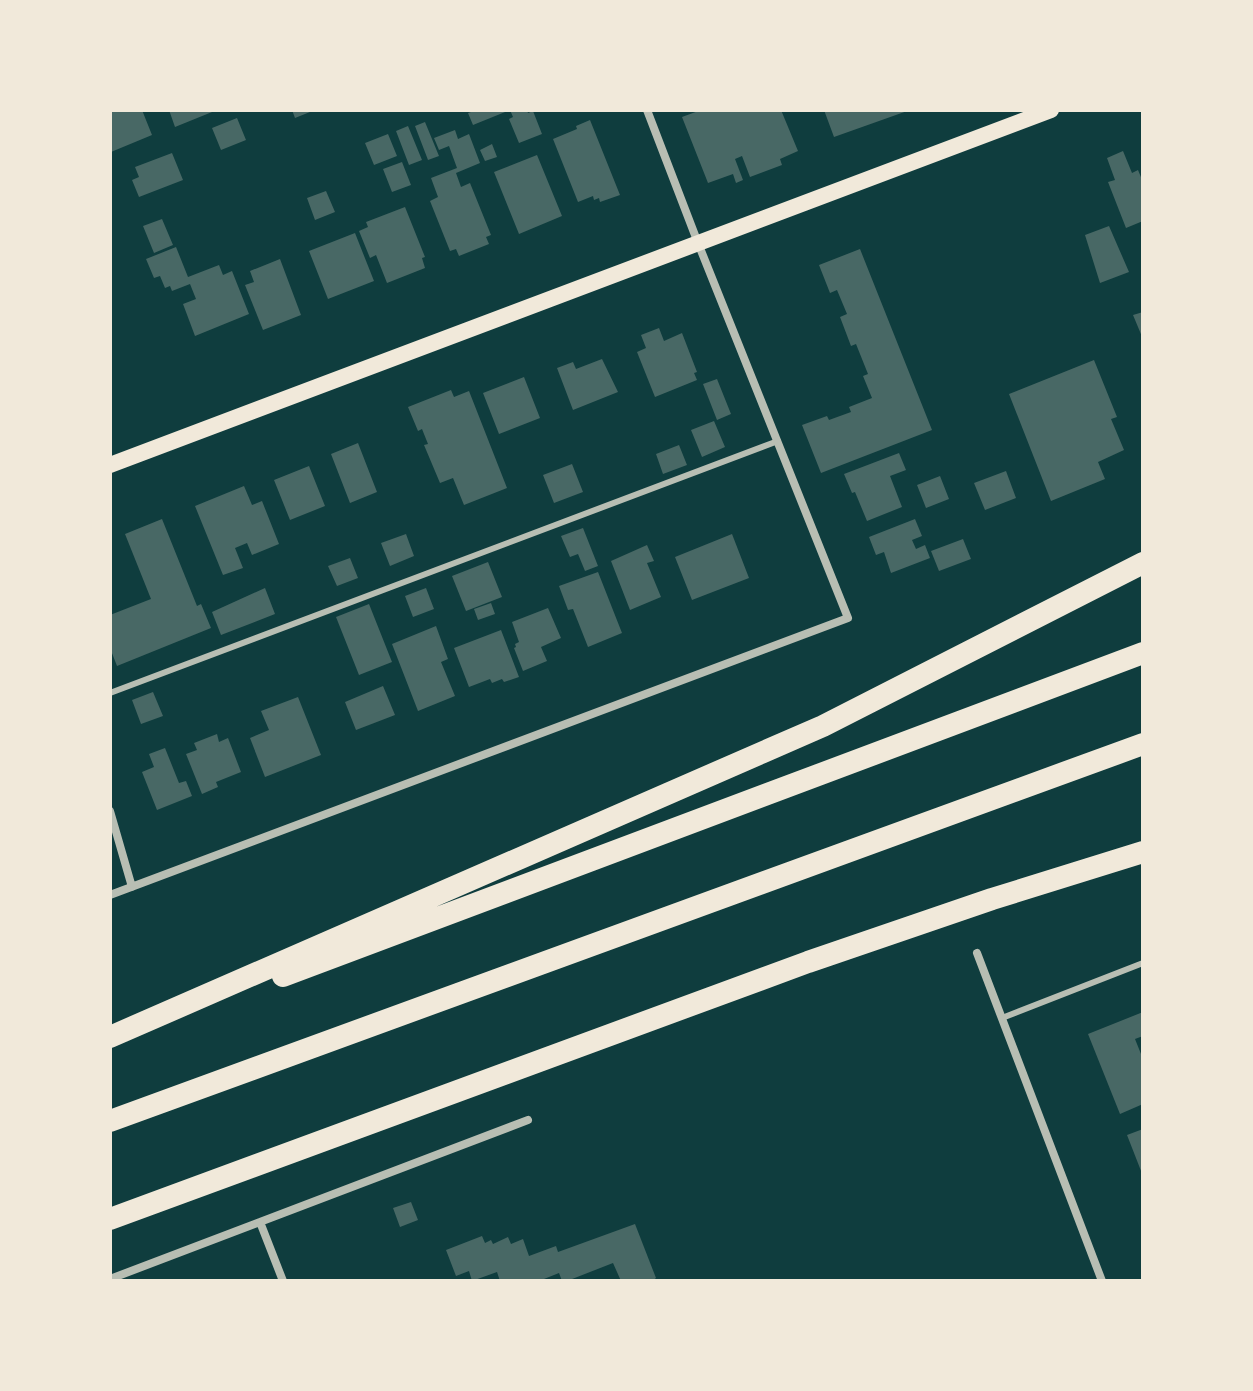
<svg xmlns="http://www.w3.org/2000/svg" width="1253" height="1391" font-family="'IBM Plex Sans',sans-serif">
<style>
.building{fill:#486865}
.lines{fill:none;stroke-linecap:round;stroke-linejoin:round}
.service{stroke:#b8beb3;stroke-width:6}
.minor{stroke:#b8beb3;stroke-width:8}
.secondary{stroke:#f1e9da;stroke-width:16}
.motorway{stroke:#f1e9da;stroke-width:22}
</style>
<rect width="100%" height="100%" fill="#0f3d3e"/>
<path class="building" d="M 110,110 L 142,110 L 152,135 L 111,152 Z
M 169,110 L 217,110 L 175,127 Z
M 292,110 L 315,110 L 295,118 Z
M 477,110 L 510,110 L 473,125 L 468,113 Z
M 510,110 L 527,110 L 528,113 L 533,111 L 542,134 L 519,143 L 509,119 L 513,117 Z
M 701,110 L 781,110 L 798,151 L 780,159 L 782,165 L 750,177 L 742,156 L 735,159 L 743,180 L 736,183 L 733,174 L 708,183 L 682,117 Z
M 824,110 L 910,110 L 834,137 Z
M 237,118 L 246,140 L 221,150 L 212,128 Z
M 590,120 L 620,195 L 600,202 L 599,198 L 594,200 L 593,196 L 578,202 L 553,139 L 577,129 L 576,126 Z
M 425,122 L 439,156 L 428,160 L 415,126 Z
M 408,126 L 422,160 L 409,165 L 396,131 Z
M 455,130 L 458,139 L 469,134 L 480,163 L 456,173 L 461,187 L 470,183 L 491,235 L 486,237 L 489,244 L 459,256 L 456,249 L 450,251 L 430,201 L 438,197 L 431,178 L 457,168 L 449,146 L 439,150 L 434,138 Z
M 388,134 L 397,156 L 374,165 L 365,143 Z
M 492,144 L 497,157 L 485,161 L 480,150 Z
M 1123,151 L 1132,173 L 1138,170 L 1143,182 L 1143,221 L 1126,228 L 1108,182 L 1115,180 L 1107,158 Z
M 172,153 L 183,180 L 139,197 L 132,180 L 139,177 L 135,167 Z
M 537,155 L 562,216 L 519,234 L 494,172 Z
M 402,162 L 411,185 L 392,192 L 383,169 Z
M 326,191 L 335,212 L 315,220 L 307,198 Z
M 405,207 L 425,257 L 422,258 L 425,268 L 387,283 L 376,255 L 370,258 L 359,231 L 368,227 L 366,222 Z
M 162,219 L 173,245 L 154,253 L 143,226 Z
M 1109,226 L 1129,272 L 1100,283 L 1085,235 Z
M 355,233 L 374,281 L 328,299 L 309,251 Z
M 176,247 L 188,277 L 219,265 L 223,275 L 232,271 L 249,314 L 195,336 L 183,304 L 196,299 L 190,284 L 172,291 L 170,286 L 165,288 L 160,276 L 154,278 L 146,259 Z
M 860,249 L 932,430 L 821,473 L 802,425 L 827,416 L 829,420 L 851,412 L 849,407 L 872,398 L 863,376 L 868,374 L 856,344 L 851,346 L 840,317 L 847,314 L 837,290 L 830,293 L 819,265 Z
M 280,259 L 301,315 L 263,330 L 245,285 L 254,282 L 250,271 Z
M 1143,312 L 1143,339 L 1133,315 Z
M 659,328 L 664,341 L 682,333 L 697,372 L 694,373 L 697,380 L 655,397 L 637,352 L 646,348 L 641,335 Z
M 602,359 L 618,392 L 573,410 L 557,368 L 573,362 L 576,369 Z
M 1094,360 L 1117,417 L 1111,419 L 1124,450 L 1098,462 L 1105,479 L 1051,501 L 1009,394 Z
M 524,377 L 540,418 L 499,434 L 483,393 Z
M 717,379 L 731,414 L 717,420 L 703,384 Z
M 451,390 L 454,397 L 469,391 L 507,488 L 464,505 L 453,478 L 440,483 L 424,445 L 428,444 L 422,429 L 418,431 L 408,407 Z
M 714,421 L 725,447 L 702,457 L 691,430 Z
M 358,443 L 377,492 L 350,503 L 331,454 Z
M 679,445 L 687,465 L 663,474 L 656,454 Z
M 899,453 L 906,470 L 890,476 L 902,507 L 867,521 L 855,492 L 852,493 L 844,474 Z
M 572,464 L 583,492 L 554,503 L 543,475 Z
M 309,466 L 325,506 L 290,520 L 274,480 Z
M 1006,471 L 1016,498 L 985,510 L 974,483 Z
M 940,476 L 949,499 L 926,508 L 917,485 Z
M 244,486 L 252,505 L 262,501 L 279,544 L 252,555 L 247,543 L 235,548 L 243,568 L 223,575 L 195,506 Z
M 162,519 L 197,606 L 201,604 L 211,628 L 117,666 L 110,648 L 110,615 L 151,599 L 125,534 Z
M 915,519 L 922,536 L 912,540 L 916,549 L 925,545 L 930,558 L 891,573 L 884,552 L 876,555 L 869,537 Z
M 583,528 L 598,566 L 585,571 L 578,554 L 570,557 L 561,536 Z
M 406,534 L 414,556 L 390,566 L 381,543 Z
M 732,534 L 749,578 L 692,600 L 675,557 Z
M 963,539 L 971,559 L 939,571 L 931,551 Z
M 647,545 L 654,561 L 647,563 L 661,597 L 630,610 L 611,561 Z
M 350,558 L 358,578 L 337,586 L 328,566 Z
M 488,562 L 502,597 L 466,611 L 452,576 Z
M 598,572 L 622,633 L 588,647 L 573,609 L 568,610 L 559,586 Z
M 265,588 L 275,614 L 221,635 L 212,612 Z
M 426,588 L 434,609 L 413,617 L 405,596 Z
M 491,603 L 495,614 L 478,620 L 474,609 Z
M 369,604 L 392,662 L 359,675 L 336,617 Z
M 548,608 L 561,638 L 541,647 L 547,661 L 523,671 L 514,648 L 516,647 L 515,644 L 519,642 L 512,622 Z
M 436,626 L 448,659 L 441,662 L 455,696 L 418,711 L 392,644 Z
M 501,630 L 519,677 L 504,682 L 502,679 L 492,683 L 490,679 L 469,687 L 454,648 Z
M 383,686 L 395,715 L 356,730 L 345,702 Z
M 153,692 L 163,716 L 141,724 L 132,700 Z
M 298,697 L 321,755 L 265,777 L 250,738 L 269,730 L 261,711 Z
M 217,734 L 219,742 L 228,738 L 241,772 L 216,782 L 218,787 L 202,794 L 186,754 L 197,750 L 194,743 Z
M 165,748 L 179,783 L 186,781 L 192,796 L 157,810 L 142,772 L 154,767 L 149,754 Z
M 1143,1012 L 1143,1036 L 1135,1039 L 1143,1059 L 1143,1104 L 1120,1114 L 1088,1034 Z
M 1143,1129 L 1143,1176 L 1127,1135 Z
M 411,1202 L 418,1220 L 400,1227 L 393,1208 Z
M 635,1224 L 656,1278 L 652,1281 L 621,1281 L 613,1263 L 567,1281 L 562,1281 L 559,1273 L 539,1281 L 500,1281 L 497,1272 L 472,1281 L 469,1271 L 456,1276 L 446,1250 L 482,1236 L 485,1243 L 491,1240 L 493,1244 L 508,1237 L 511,1244 L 523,1239 L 529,1256 L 556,1246 L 558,1252 Z"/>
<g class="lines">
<path class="service" d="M 110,693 L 778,441
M 1002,1018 L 1143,963"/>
<path class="minor" d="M 110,811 L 132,887
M 110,895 L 848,618 L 698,243 L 647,110
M 977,953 L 1102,1281
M 260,1222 L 283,1281
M 110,1279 L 528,1120"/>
<path class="secondary" d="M 110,465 L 1051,110"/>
<path class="motorway" d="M 283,976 L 1143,653
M 110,1037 L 823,726 L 1143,563
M 110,1121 L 1143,744
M 110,1219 L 808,962 L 992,899 L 1143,852"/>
</g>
<rect width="1253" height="1391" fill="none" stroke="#f1e9da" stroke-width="224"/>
</svg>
